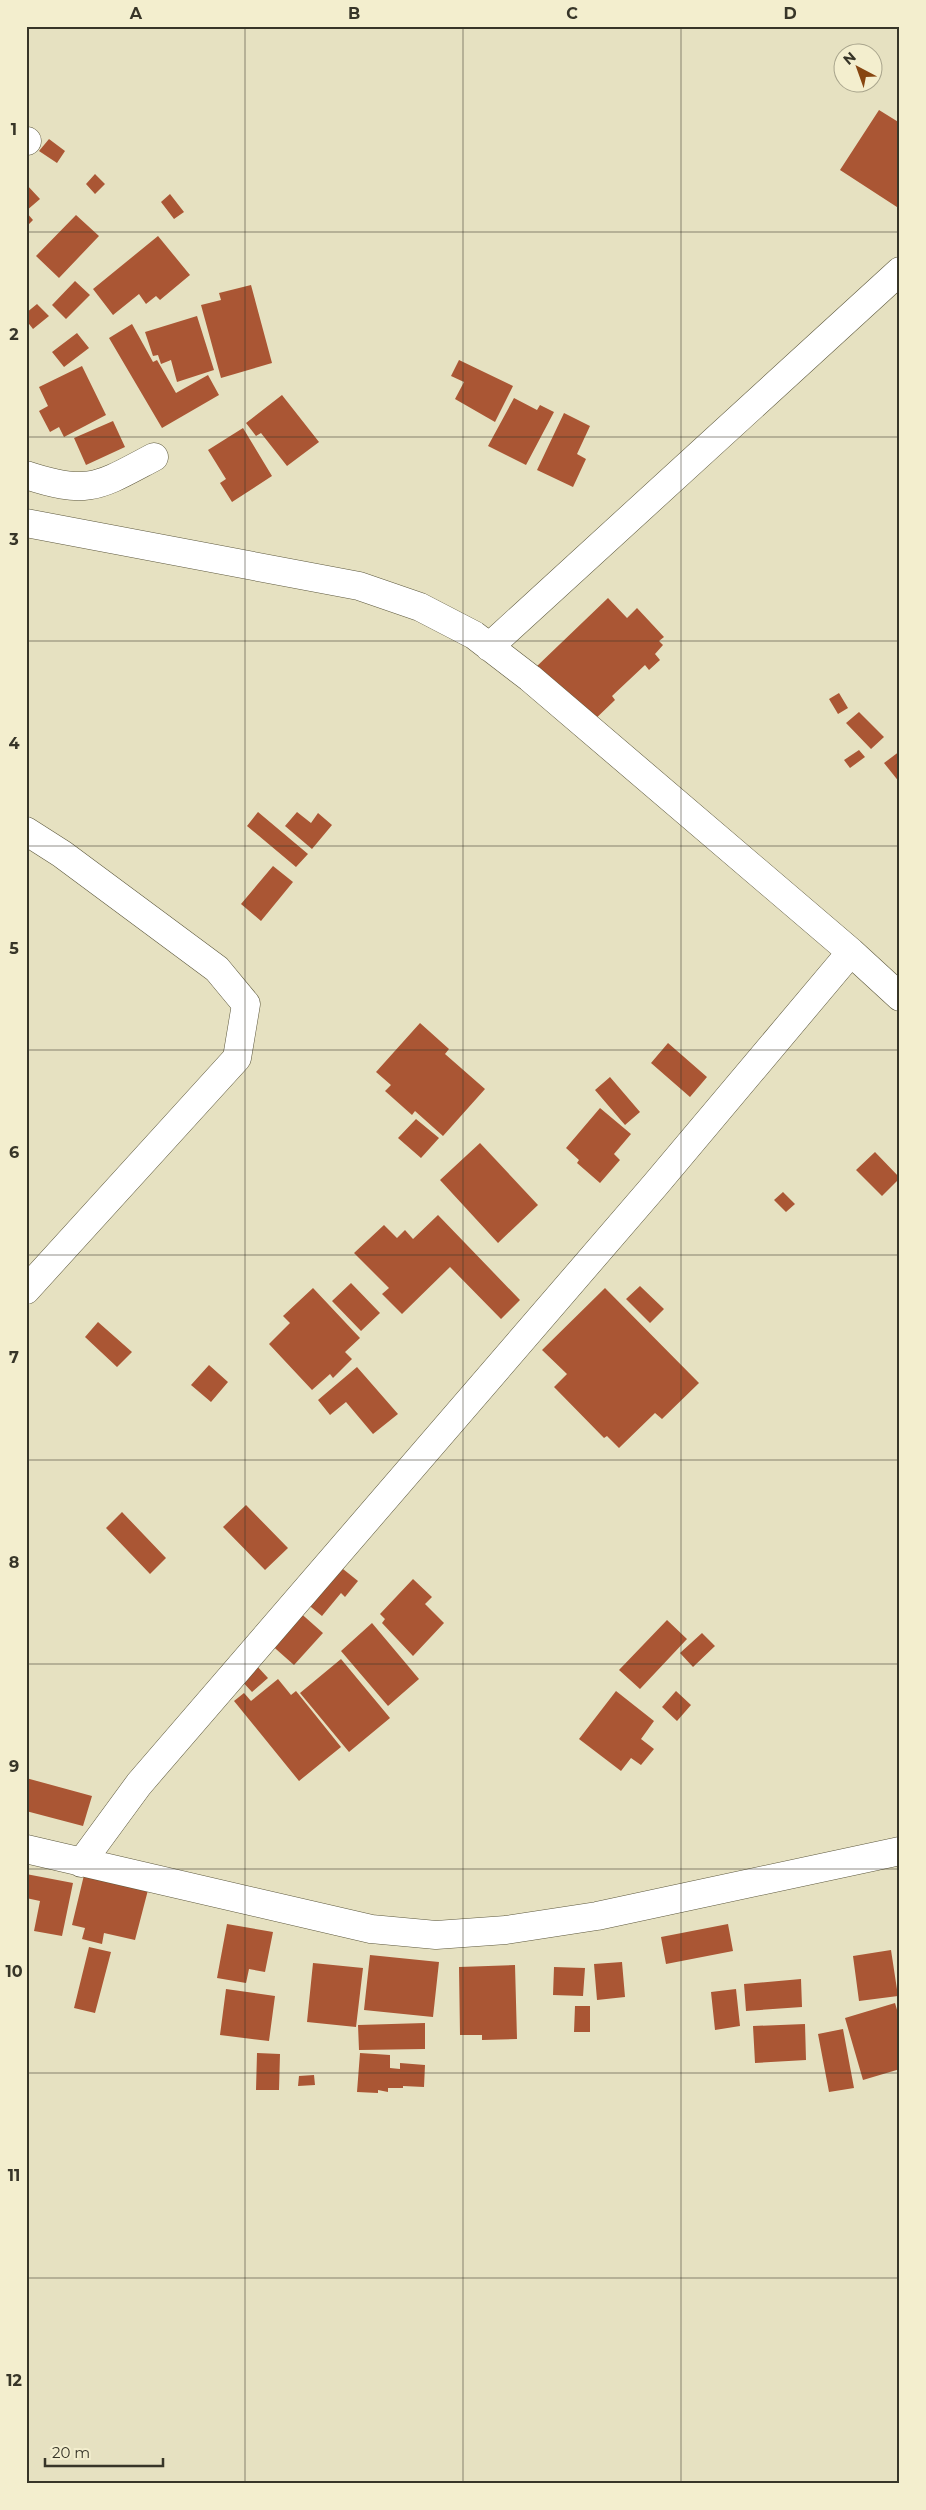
<svg xmlns="http://www.w3.org/2000/svg" width="926" height="2510" font-family="Montserrat,sans-serif">
<style>
.building{fill:#aa5634}
.lines{fill:none;stroke-linecap:round;stroke-linejoin:round}
.minor-casing{stroke:#5d583d;stroke-width:29}
.minor{stroke:#fff;stroke-width:28}
.grid{fill:none;stroke:#373528;stroke-width:1;stroke-opacity:0.55}
.neatline{fill:none;stroke:#373528;stroke-width:2}
.grid-label{font-size:16px;text-anchor:middle;font-weight:bold;fill:#373528}
</style>
<rect width="100%" height="100%" fill="#e6e1c1"/>
<path class="building" d="M 879,110 L 900,123 L 900,209 L 840,170 Z
M 49,139 L 65,151 L 57,163 L 39,151 Z
M 95,174 L 105,184 L 95,194 L 86,184 Z
M 26,184 L 40,199 L 26,211 Z
M 170,194 L 184,212 L 174,219 L 161,202 Z
M 26,212 L 33,220 L 26,227 Z
M 76,215 L 99,236 L 59,278 L 36,256 Z
M 158,236 L 190,275 L 160,300 L 156,296 L 146,304 L 139,294 L 113,315 L 93,289 Z
M 75,281 L 90,295 L 66,319 L 52,305 Z
M 251,285 L 272,363 L 221,378 L 201,305 L 221,300 L 219,293 Z
M 37,304 L 49,316 L 33,329 L 26,320 L 26,313 Z
M 197,316 L 214,370 L 177,382 L 171,360 L 161,364 L 158,355 L 153,356 L 145,332 Z
M 132,324 L 153,362 L 157,360 L 176,393 L 208,375 L 219,395 L 162,428 L 109,338 Z
M 77,333 L 89,348 L 64,367 L 52,352 Z
M 459,360 L 513,386 L 495,422 L 455,399 L 464,382 L 451,376 Z
M 82,366 L 106,415 L 64,437 L 59,427 L 50,432 L 39,411 L 48,406 L 39,387 Z
M 282,395 L 319,442 L 287,466 L 261,433 L 256,436 L 246,423 Z
M 514,398 L 537,410 L 540,405 L 554,412 L 526,465 L 488,446 Z
M 564,413 L 590,426 L 577,454 L 586,459 L 573,487 L 537,470 Z
M 113,421 L 125,447 L 86,465 L 74,438 Z
M 243,428 L 272,476 L 232,502 L 220,483 L 226,479 L 208,450 Z
M 608,598 L 627,618 L 637,608 L 664,637 L 659,641 L 663,645 L 655,654 L 660,660 L 649,670 L 645,665 L 612,696 L 615,700 L 589,725 L 535,668 Z
M 839,693 L 848,708 L 838,714 L 829,699 Z
M 859,712 L 884,737 L 871,749 L 846,723 Z
M 859,750 L 865,757 L 850,768 L 844,760 Z
M 900,751 L 900,783 L 884,763 Z
M 258,812 L 308,854 L 296,867 L 247,826 Z
M 297,812 L 311,823 L 318,813 L 332,825 L 312,849 L 285,826 Z
M 273,866 L 293,882 L 261,921 L 241,904 Z
M 420,1023 L 449,1049 L 445,1054 L 485,1089 L 443,1136 L 415,1111 L 412,1115 L 385,1091 L 391,1085 L 376,1072 Z
M 668,1043 L 707,1077 L 690,1097 L 651,1063 Z
M 610,1077 L 640,1112 L 625,1125 L 595,1090 Z
M 600,1108 L 631,1134 L 614,1154 L 620,1160 L 600,1183 L 577,1163 L 579,1160 L 566,1148 Z
M 416,1119 L 439,1138 L 421,1158 L 398,1138 Z
M 480,1143 L 538,1205 L 498,1243 L 440,1180 Z
M 875,1152 L 900,1178 L 882,1196 L 856,1170 Z
M 783,1192 L 795,1204 L 786,1212 L 774,1200 Z
M 438,1215 L 520,1300 L 501,1319 L 450,1267 L 402,1314 L 382,1294 L 389,1288 L 354,1253 L 384,1225 L 397,1238 L 405,1230 L 413,1239 Z
M 351,1283 L 380,1313 L 361,1331 L 332,1301 Z
M 640,1286 L 664,1309 L 650,1323 L 626,1299 Z
M 313,1288 L 360,1338 L 345,1352 L 352,1359 L 333,1378 L 330,1374 L 312,1390 L 269,1344 L 290,1323 L 283,1316 Z
M 605,1288 L 699,1383 L 662,1419 L 655,1413 L 619,1448 L 607,1436 L 604,1438 L 554,1387 L 567,1374 L 542,1350 Z
M 98,1322 L 132,1352 L 117,1367 L 85,1337 Z
M 209,1365 L 228,1382 L 211,1402 L 191,1385 Z
M 357,1367 L 398,1414 L 373,1434 L 346,1402 L 330,1415 L 318,1400 Z
M 246,1505 L 288,1548 L 265,1570 L 223,1527 Z
M 122,1512 L 166,1558 L 150,1574 L 106,1528 Z
M 338,1565 L 358,1581 L 345,1597 L 341,1593 L 322,1616 L 306,1603 Z
M 413,1579 L 432,1597 L 425,1604 L 444,1623 L 413,1656 L 382,1623 L 385,1619 L 380,1614 Z
M 297,1610 L 323,1633 L 294,1665 L 268,1642 Z
M 667,1620 L 687,1639 L 640,1689 L 619,1670 Z
M 372,1623 L 419,1679 L 388,1706 L 341,1651 Z
M 702,1633 L 715,1646 L 693,1667 L 680,1653 Z
M 341,1659 L 390,1718 L 349,1752 L 300,1693 Z
M 256,1665 L 268,1678 L 252,1692 L 240,1679 Z
M 278,1679 L 291,1695 L 296,1691 L 341,1747 L 299,1781 L 234,1701 L 244,1693 L 251,1701 Z
M 616,1691 L 654,1721 L 641,1739 L 654,1749 L 641,1765 L 631,1758 L 621,1771 L 579,1739 Z
M 676,1691 L 691,1705 L 677,1721 L 662,1707 Z
M 26,1778 L 92,1796 L 83,1826 L 26,1811 Z
M 26,1874 L 73,1883 L 62,1936 L 34,1931 L 40,1901 L 26,1898 Z
M 84,1875 L 148,1890 L 135,1940 L 104,1933 L 102,1944 L 82,1939 L 85,1928 L 72,1925 Z
M 227,1924 L 273,1932 L 265,1972 L 249,1969 L 246,1983 L 217,1978 Z
M 728,1924 L 733,1951 L 666,1964 L 661,1937 Z
M 89,1947 L 111,1952 L 95,2013 L 74,2008 Z
M 891,1950 L 898,1996 L 859,2001 L 853,1956 Z
M 370,1955 L 439,1962 L 433,2017 L 364,2010 Z
M 622,1962 L 625,1997 L 597,2000 L 594,1964 Z
M 313,1963 L 363,1968 L 356,2027 L 307,2022 Z
M 515,1965 L 517,2039 L 482,2040 L 482,2035 L 460,2035 L 459,1967 Z
M 554,1967 L 585,1968 L 583,1996 L 553,1995 Z
M 801,1979 L 802,2007 L 746,2011 L 744,1984 Z
M 226,1989 L 275,1996 L 269,2041 L 220,2035 Z
M 736,1989 L 740,2026 L 715,2030 L 711,1992 Z
M 895,2003 L 900,2020 L 900,2069 L 863,2080 L 845,2018 Z
M 575,2006 L 590,2006 L 590,2032 L 574,2032 Z
M 425,2023 L 425,2049 L 359,2050 L 358,2025 Z
M 805,2024 L 806,2060 L 755,2063 L 753,2026 Z
M 843,2029 L 854,2088 L 829,2092 L 818,2034 Z
M 257,2053 L 280,2054 L 279,2090 L 256,2090 Z
M 360,2053 L 390,2055 L 390,2068 L 400,2069 L 400,2063 L 425,2065 L 424,2087 L 403,2086 L 403,2088 L 388,2088 L 388,2092 L 378,2090 L 378,2093 L 357,2092 Z
M 314,2075 L 315,2085 L 298,2086 L 299,2076 Z"/>
<g class="lines">
<g class="minor-casing">
<path id="minor" d="M 26,141 L 27,141
M 26,475 C 89,496 99,486 154,457
M 26,523 L 359,586 L 420,607 L 474,635 L 530,678 L 851,952 L 900,997
M 489,647 L 900,271
M 26,831 L 62,854 L 217,969 L 246,1004 L 237,1058 L 26,1290
M 26,1849 L 371,1929 L 436,1935 L 506,1930 L 597,1916 L 900,1851
M 81,1863 L 139,1784 L 656,1184 L 851,952"/>
</g>
<use href="#minor" class="minor"/>
</g>
<path class="grid" d="M 245,26 L 245,2484M 463,26 L 463,2484M 681,26 L 681,2484M 26,232 L 900,232M 26,437 L 900,437M 26,641 L 900,641M 26,846 L 900,846M 26,1050 L 900,1050M 26,1255 L 900,1255M 26,1460 L 900,1460M 26,1664 L 900,1664M 26,1869 L 900,1869M 26,2073 L 900,2073M 26,2278 L 900,2278"/>
<rect width="926" height="2510" fill="none" stroke="#f3eece" stroke-width="55"/>
<g transform="translate(858 68) rotate(319)"><circle r="24" fill="#f3eece" stroke="#a8a48c"/>
<path d="M0-4L9 19L0 12L-9 19Z" fill="#874611"/>
<text y="-8" font-size="14" font-weight="bold" text-anchor="middle" fill="#373528">N</text>
</g>
<path d="M45 2458v8h118v-8" fill="none" stroke="#373528" stroke-width="2.5"/>
<text x="52" y="2458" font-size="15" fill="#373528" stroke="#f3eece" stroke-width="4" paint-order="stroke">20 m</text>
<rect x="28" y="28" width="870" height="2454" class="neatline"/>
<g class="grid-label">
<text x="136" y="19">A</text>
<text x="354" y="19">B</text>
<text x="572" y="19">C</text>
<text x="790" y="19">D</text>
<text x="14" y="135">1</text>
<text x="14" y="340">2</text>
<text x="14" y="545">3</text>
<text x="14" y="749">4</text>
<text x="14" y="954">5</text>
<text x="14" y="1158">6</text>
<text x="14" y="1363">7</text>
<text x="14" y="1568">8</text>
<text x="14" y="1772">9</text>
<text x="14" y="1977">10</text>
<text x="14" y="2181">11</text>
<text x="14" y="2386">12</text>
</g>
</svg>
